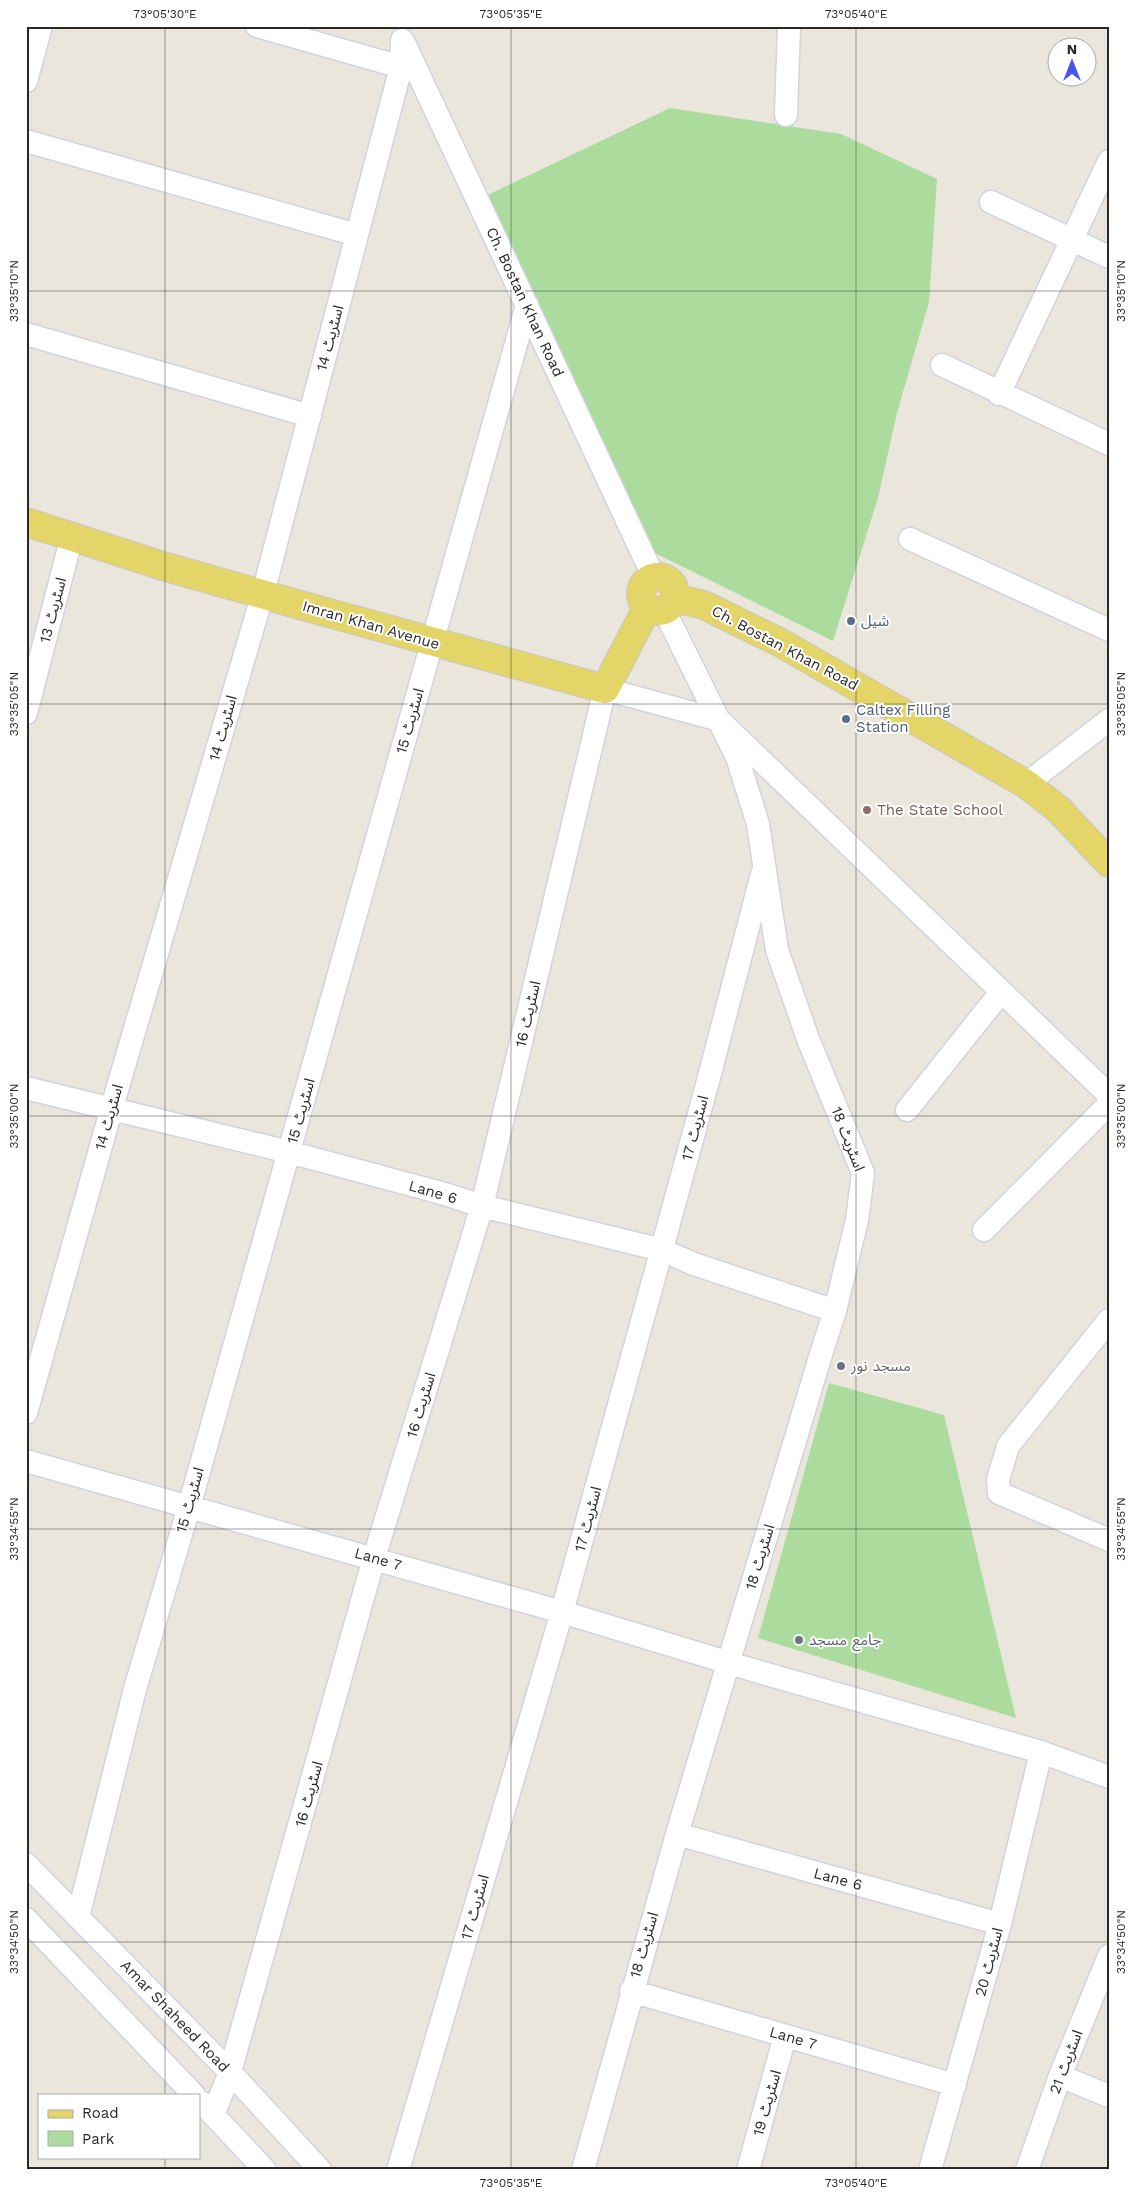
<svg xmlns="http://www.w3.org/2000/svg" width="1135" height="2196" font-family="'Work Sans','Noto Sans Arabic',sans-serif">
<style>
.green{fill:#abdc9d}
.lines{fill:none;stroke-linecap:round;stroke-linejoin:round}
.minor-casing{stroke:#d2d3e1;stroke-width:25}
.major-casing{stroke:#c7c7c7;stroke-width:30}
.minor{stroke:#fff;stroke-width:22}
.major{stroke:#e3d568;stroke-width:28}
.ticks{fill:none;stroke:#292929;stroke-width:1;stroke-opacity:0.45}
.service-dot{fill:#5c6f8a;stroke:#fff;stroke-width:2}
.education-dot{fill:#8d6e63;stroke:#fff;stroke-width:2}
.worship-dot{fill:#6b7280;stroke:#fff;stroke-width:2}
.labels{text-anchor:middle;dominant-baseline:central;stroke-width:4;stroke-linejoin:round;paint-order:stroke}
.street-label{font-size:15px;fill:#292929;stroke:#fff}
.service-label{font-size:15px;fill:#4e5e75;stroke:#fff;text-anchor:start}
.education-label{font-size:15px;fill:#785e54;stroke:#fff;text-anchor:start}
.worship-label{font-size:15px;fill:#5b616d;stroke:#fff;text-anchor:start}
.neatline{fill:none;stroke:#292929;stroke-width:2}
.ticks-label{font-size:12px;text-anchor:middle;fill:#292929}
</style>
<rect width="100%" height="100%" fill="#eae6dc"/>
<path class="green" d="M 670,108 L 841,134 L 937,179 L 929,302 L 897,413 L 878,498 L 833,641 L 653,552 L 477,200 Z
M 829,1383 L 944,1415 L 1016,1718 L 758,1638 Z"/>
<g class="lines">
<g class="minor-casing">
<path id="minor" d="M 257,26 L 401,67
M 404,43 L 654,578
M 26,81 L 41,26
M 786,115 L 789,26
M 26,141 L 357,235
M 991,202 L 1109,257
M 26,334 L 310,416
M 942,365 L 1109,444
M 999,394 L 1109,161
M 910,539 L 1109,630
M 26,713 L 72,536
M 1026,784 L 1109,720
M 26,1088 L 289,1152 L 445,1194 L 482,1206 L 662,1250 L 694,1264 L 835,1311
M 907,1110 L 1001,992
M 984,1230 L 1109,1104
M 1109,1320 L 1008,1446 L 998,1480 L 999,1493 L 1109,1540
M 26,1413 L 112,1107 L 263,593 L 401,67 L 402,40
M 26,1461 L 562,1612 L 756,1671 L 1041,1752 L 1109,1777
M 677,1834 L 1000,1924
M 26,1864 L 230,2072 L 320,2170
M 78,1917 L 135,1689 L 189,1507 L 527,305
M 26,1919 L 194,2095
M 631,1991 L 955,2085
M 1060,2076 L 1109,2096
M 202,2103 L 265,2170
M 213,2115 L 230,2072 L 374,1558 L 482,1206 L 605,689 L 719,720 L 1109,1095
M 398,2170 L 562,1612 L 707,1085 L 762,874
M 583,2170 L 677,1834 L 821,1354 L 835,1311 L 857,1220 L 863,1173 L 808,1039 L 777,950 L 758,824 L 737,757 L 664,610
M 748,2170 L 785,2036
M 930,2170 L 1000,1924 L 1041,1752
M 1027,2170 L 1060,2076 L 1109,1956"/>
</g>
<g class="major-casing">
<path id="major" d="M 26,522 L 163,566 L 300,605 L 605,689 L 647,608
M641 594a17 17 0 1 1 34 0a17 17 0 1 1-34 0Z
M 675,598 L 704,605 L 781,643 L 1026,784 L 1058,809 L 1109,863"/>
</g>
<use href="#minor" class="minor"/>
<use href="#major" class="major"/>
</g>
<path class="ticks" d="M 165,26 L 165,2095M 511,26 L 511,2170M 856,26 L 856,2170M 26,291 L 1109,291M 26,704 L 1109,704M 26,1116 L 1109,1116M 26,1529 L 1109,1529M 26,1942 L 1109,1942M 165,2157 L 165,2170"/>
<g class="service-dot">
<circle cx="851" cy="621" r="5"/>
<circle cx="846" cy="719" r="5"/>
</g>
<circle class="education-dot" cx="867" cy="810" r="5"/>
<g class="worship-dot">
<circle cx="841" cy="1366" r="5"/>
<circle cx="799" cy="1640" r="5"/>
</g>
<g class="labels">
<g class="street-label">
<text transform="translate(525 302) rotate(65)">Ch. Bostan Khan Road</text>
<text transform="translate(330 338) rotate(-75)">اسٹریٹ 14</text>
<text transform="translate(53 610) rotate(-75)">اسٹریٹ 13</text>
<text transform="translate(371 625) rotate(16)">Imran Khan Avenue</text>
<text transform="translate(785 648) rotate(28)">Ch. Bostan Khan Road</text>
<text transform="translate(410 721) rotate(-74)">اسٹریٹ 15</text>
<text transform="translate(223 728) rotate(-74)">اسٹریٹ 14</text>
<text transform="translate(528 1014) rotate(-77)">اسٹریٹ 16</text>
<text transform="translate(301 1111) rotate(-74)">اسٹریٹ 15</text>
<text transform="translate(109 1117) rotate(-74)">اسٹریٹ 14</text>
<text transform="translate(695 1128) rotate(-75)">اسٹریٹ 17</text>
<text transform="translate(848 1139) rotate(69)">اسٹریٹ 18</text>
<text transform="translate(433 1192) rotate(16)">Lane 6</text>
<text transform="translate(421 1405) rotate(-73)">اسٹریٹ 16</text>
<text transform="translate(190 1500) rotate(-74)">اسٹریٹ 15</text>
<text transform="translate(588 1519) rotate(-75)">اسٹریٹ 17</text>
<text transform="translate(760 1557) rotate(-73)">اسٹریٹ 18</text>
<text transform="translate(378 1559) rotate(16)">Lane 7</text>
<text transform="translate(309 1794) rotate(-74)">اسٹریٹ 16</text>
<text transform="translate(838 1879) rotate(15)">Lane 6</text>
<text transform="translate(475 1907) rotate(-74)">اسٹریٹ 17</text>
<text transform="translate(644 1945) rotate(-74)">اسٹریٹ 18</text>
<text transform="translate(989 1962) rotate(-75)">اسٹریٹ 20</text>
<text transform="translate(175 2016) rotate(46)">Amar Shaheed Road</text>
<text transform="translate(793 2038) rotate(16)">Lane 7</text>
<text transform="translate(1066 2062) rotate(-69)">اسٹریٹ 21</text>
<text transform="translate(767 2103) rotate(-74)">اسٹریٹ 19</text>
</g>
<g class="service-label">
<text x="861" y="621">شیل</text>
<text x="856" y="710">Caltex Filling<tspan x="856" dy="17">Station</tspan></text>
</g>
<g class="education-label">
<text x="877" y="810">The State School</text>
</g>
<g class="worship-label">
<text x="851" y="1366">مسجد نور</text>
<text x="809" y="1640">جامع مسجد</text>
</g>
</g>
<rect width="1135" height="2196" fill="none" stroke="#ffffff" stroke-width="55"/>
<rect x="38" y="2094" width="162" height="65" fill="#ffffff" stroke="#a9a9a9"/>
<rect x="48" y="2110" width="25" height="8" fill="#e3d568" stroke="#a9a9a9"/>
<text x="82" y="2118" font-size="15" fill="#292929">Road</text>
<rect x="48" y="2131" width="25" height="15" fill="#abdc9d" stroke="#a9a9a9"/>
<text x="82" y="2144" font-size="15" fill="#292929">Park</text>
<g transform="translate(1072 62)"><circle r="24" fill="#ffffff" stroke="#a9a9a9"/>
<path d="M0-4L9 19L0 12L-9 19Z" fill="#4a55e9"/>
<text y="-8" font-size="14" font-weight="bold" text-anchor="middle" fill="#292929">N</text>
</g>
<rect x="28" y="28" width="1080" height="2140" class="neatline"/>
<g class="ticks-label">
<text x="165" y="18">73°05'30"E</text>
<text x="511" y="18">73°05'35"E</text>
<text x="856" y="18">73°05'40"E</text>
<text transform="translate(14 291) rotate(-90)" y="4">33°35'10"N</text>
<text transform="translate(1121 291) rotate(-90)" y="4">33°35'10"N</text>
<text transform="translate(14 704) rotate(-90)" y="4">33°35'05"N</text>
<text transform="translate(1121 704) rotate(-90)" y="4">33°35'05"N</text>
<text transform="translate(14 1116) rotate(-90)" y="4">33°35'00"N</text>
<text transform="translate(1121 1116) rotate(-90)" y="4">33°35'00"N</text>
<text transform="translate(14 1529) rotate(-90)" y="4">33°34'55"N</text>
<text transform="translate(1121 1529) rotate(-90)" y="4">33°34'55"N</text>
<text transform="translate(14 1942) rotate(-90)" y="4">33°34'50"N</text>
<text transform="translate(1121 1942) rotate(-90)" y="4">33°34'50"N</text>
<text x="511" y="2187">73°05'35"E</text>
<text x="856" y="2187">73°05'40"E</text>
</g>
</svg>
